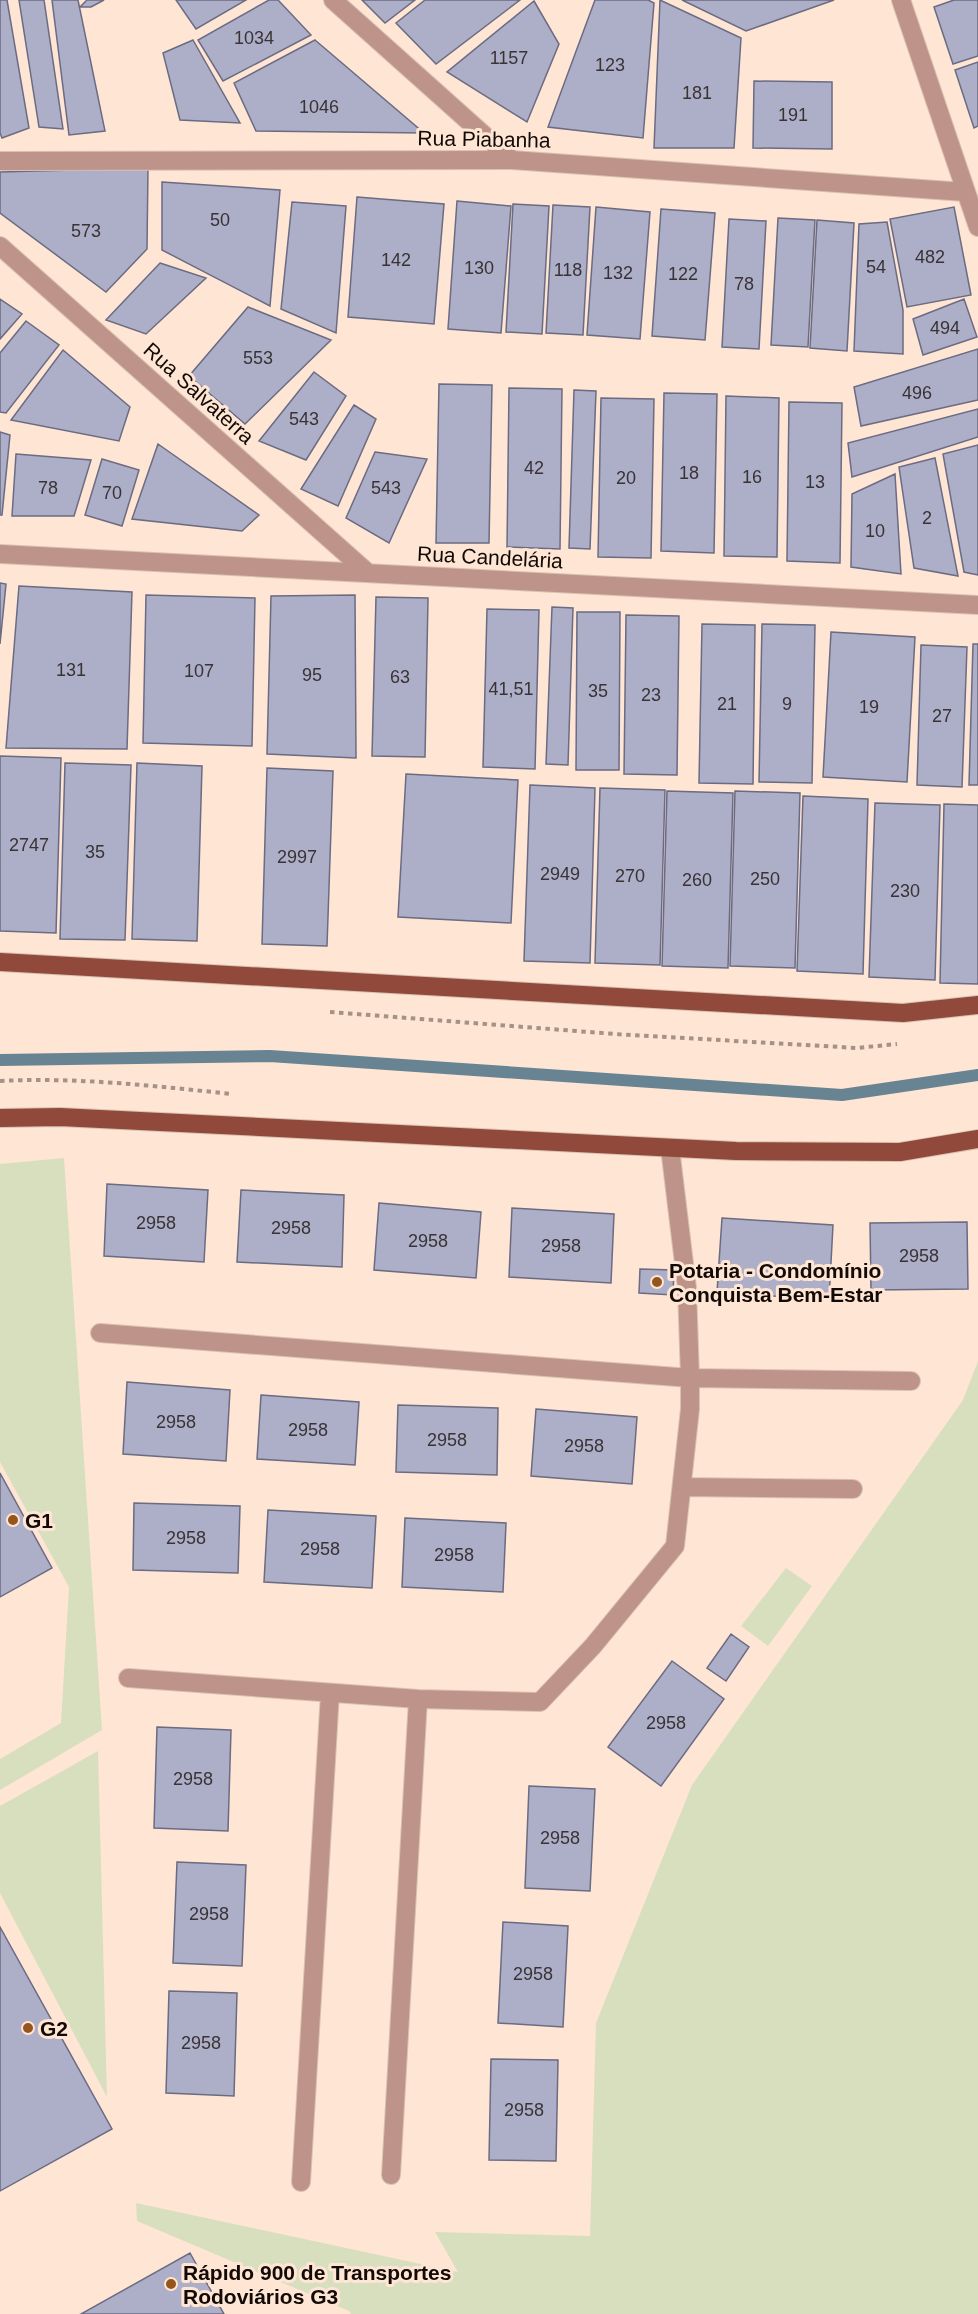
<svg xmlns="http://www.w3.org/2000/svg" width="978" height="2314" font-family="Arial,sans-serif">
<style>
.green{fill:#d8dfbf}
.lines{fill:none;stroke-linecap:round;stroke-linejoin:round}
.stream{stroke:#688493;stroke-width:12}
.building{fill:#adaec7;stroke:#6b6b82;stroke-width:1.5}
.minor-casing{stroke:#d9c2b3;stroke-width:20}
.major-casing{stroke:#d9c2b3;stroke-width:20}
.path{stroke:#a59286;stroke-width:4;stroke-dasharray:4.5 4.5;stroke-linecap:butt}
.minor{stroke:#bd938a;stroke-width:18}
.major{stroke:#90493a;stroke-width:18}
.poi-dot{fill:#95551f;stroke:#ffe5d4;stroke-width:2}
.labels{text-anchor:middle;dominant-baseline:central;stroke-width:6;stroke-linejoin:round;paint-order:stroke}
.number-label{font-size:18px;fill:#393336}
.street-label{font-size:21px;fill:#120a06;stroke:#ffe5d4}
.poi-label{font-size:21px;font-weight:bold;fill:#120a06;stroke:#ffe5d4;text-anchor:start}
</style>
<rect width="100%" height="100%" fill="#ffe5d4"/>
<path class="green" d="M 64,1158 L 102,1730 L 0,1790 L 0,1759 L 61,1723 L 69,1587 L 0,1462 L 0,1164 Z
M 978,1361 L 978,2314 L 351,2314 L 349,2311 L 137,2221 L 136,2203 L 458,2272 L 435,2232 L 590,2236 L 596,2023 L 692,1785 L 963,1400 Z
M 786,1568 L 812,1586 L 768,1646 L 741,1626 Z
M 98,1751 L 107,2097 L 0,1893 L 0,1806 Z"/>
<g class="lines">
<path class="stream" d="M 0,1060 L 270,1056 L 842,1095 L 978,1075"/>
</g>
<path class="building" d="M 0,0 L 7,0 L 29,128 L 2,138 L 0,133 Z
M 19,0 L 44,0 L 63,129 L 39,127 Z
M 52,0 L 78,0 L 105,131 L 69,135 Z
M 87,0 L 104,0 L 91,7 L 80,7 Z
M 176,0 L 246,0 L 196,29 Z
M 269,0 L 278,0 L 311,35 L 223,81 L 198,40 Z
M 362,0 L 415,0 L 385,23 Z
M 425,0 L 520,0 L 436,64 L 396,23 Z
M 595,0 L 648,0 L 654,3 L 643,138 L 548,127 Z
M 660,0 L 741,38 L 734,148 L 654,148 Z
M 682,0 L 834,0 L 746,31 Z
M 954,0 L 978,0 L 978,56 L 953,64 L 934,7 Z
M 534,1 L 559,44 L 527,122 L 447,72 Z
M 193,40 L 240,123 L 180,120 L 163,53 Z
M 315,40 L 424,133 L 256,131 L 234,83 Z
M 978,62 L 978,126 L 974,128 L 955,70 Z
M 754,81 L 832,82 L 832,149 L 753,148 Z
M 148,168 L 147,249 L 106,292 L 0,213 L 0,172 Z
M 162,182 L 280,190 L 270,306 L 162,250 Z
M 357,197 L 444,204 L 434,324 L 348,317 Z
M 457,201 L 511,206 L 501,333 L 448,329 Z
M 292,202 L 346,206 L 336,333 L 281,309 Z
M 513,204 L 549,206 L 542,334 L 506,332 Z
M 553,205 L 590,207 L 583,335 L 546,333 Z
M 596,207 L 650,212 L 640,339 L 587,335 Z
M 954,207 L 971,295 L 907,307 L 890,219 Z
M 661,209 L 715,213 L 705,340 L 652,336 Z
M 778,218 L 815,220 L 808,347 L 771,345 Z
M 729,219 L 766,221 L 759,349 L 722,347 Z
M 817,220 L 854,223 L 847,351 L 810,348 Z
M 887,222 L 903,310 L 903,354 L 854,351 L 859,224 Z
M 160,263 L 206,278 L 146,334 L 106,320 Z
M 0,299 L 22,314 L 0,339 Z
M 964,299 L 977,337 L 923,355 L 913,319 Z
M 248,307 L 331,340 L 245,424 L 189,376 Z
M 26,321 L 59,345 L 6,413 L 0,412 L 0,353 Z
M 978,349 L 978,400 L 861,426 L 854,387 Z
M 63,350 L 130,407 L 119,441 L 11,420 Z
M 314,372 L 346,396 L 306,460 L 259,441 Z
M 439,384 L 492,385 L 489,543 L 436,543 Z
M 509,388 L 562,389 L 560,549 L 507,547 Z
M 574,390 L 596,391 L 590,549 L 569,548 Z
M 664,393 L 717,394 L 714,553 L 661,551 Z
M 726,396 L 779,398 L 777,557 L 724,556 Z
M 601,398 L 654,399 L 651,558 L 598,557 Z
M 789,402 L 842,403 L 840,563 L 787,561 Z
M 354,405 L 376,419 L 338,506 L 301,489 Z
M 978,409 L 978,437 L 852,477 L 848,443 Z
M 0,432 L 10,435 L 2,515 L 0,515 Z
M 158,444 L 259,515 L 242,531 L 132,519 Z
M 978,445 L 978,575 L 964,572 L 943,454 Z
M 375,452 L 427,459 L 389,543 L 346,518 Z
M 16,454 L 91,460 L 74,516 L 12,516 Z
M 935,458 L 958,576 L 914,568 L 899,467 Z
M 102,459 L 139,470 L 122,526 L 85,515 Z
M 895,474 L 901,574 L 851,567 L 852,494 Z
M 0,583 L 6,584 L 0,644 Z
M 19,586 L 132,592 L 127,749 L 6,748 Z
M 146,595 L 255,598 L 252,746 L 143,743 Z
M 355,595 L 356,758 L 267,754 L 271,596 Z
M 376,597 L 428,598 L 425,757 L 372,756 Z
M 552,607 L 573,608 L 568,765 L 546,764 Z
M 487,609 L 539,610 L 535,769 L 483,767 Z
M 577,612 L 620,612 L 619,770 L 576,770 Z
M 626,615 L 679,616 L 677,775 L 624,774 Z
M 702,624 L 755,625 L 753,784 L 699,783 Z
M 762,624 L 815,625 L 812,783 L 759,782 Z
M 831,632 L 915,637 L 907,782 L 823,777 Z
M 973,644 L 978,644 L 978,785 L 969,785 Z
M 921,645 L 967,647 L 962,787 L 917,785 Z
M 0,756 L 61,758 L 56,933 L 0,931 Z
M 65,763 L 131,765 L 125,940 L 60,939 Z
M 137,763 L 202,766 L 197,941 L 132,939 Z
M 267,768 L 333,771 L 327,946 L 262,944 Z
M 406,774 L 518,780 L 511,923 L 398,917 Z
M 530,785 L 595,788 L 590,963 L 524,961 Z
M 600,788 L 665,790 L 660,965 L 595,963 Z
M 667,791 L 733,793 L 728,968 L 662,966 Z
M 735,791 L 800,793 L 795,968 L 730,966 Z
M 803,796 L 868,799 L 863,974 L 797,971 Z
M 875,803 L 940,805 L 935,980 L 869,977 Z
M 944,804 L 978,805 L 978,984 L 940,983 Z
M 107,1184 L 208,1190 L 204,1262 L 104,1256 Z
M 241,1190 L 344,1195 L 342,1267 L 237,1262 Z
M 379,1203 L 481,1212 L 476,1278 L 374,1270 Z
M 512,1208 L 614,1214 L 611,1283 L 509,1277 Z
M 722,1218 L 833,1225 L 829,1300 L 717,1292 Z
M 967,1222 L 968,1289 L 871,1290 L 870,1223 Z
M 640,1269 L 674,1270 L 673,1295 L 639,1293 Z
M 127,1382 L 230,1390 L 226,1461 L 123,1454 Z
M 261,1395 L 359,1402 L 355,1465 L 257,1459 Z
M 398,1405 L 498,1408 L 497,1475 L 396,1472 Z
M 536,1409 L 637,1417 L 632,1484 L 531,1476 Z
M 0,1473 L 52,1568 L 0,1597 Z
M 134,1503 L 240,1506 L 238,1573 L 133,1570 Z
M 268,1510 L 376,1516 L 372,1588 L 264,1582 Z
M 405,1518 L 506,1523 L 503,1592 L 402,1587 Z
M 731,1634 L 749,1647 L 726,1681 L 707,1668 Z
M 672,1661 L 724,1699 L 661,1786 L 608,1747 Z
M 157,1727 L 231,1730 L 228,1831 L 154,1828 Z
M 529,1786 L 595,1789 L 590,1891 L 525,1888 Z
M 177,1862 L 246,1865 L 242,1966 L 173,1963 Z
M 503,1922 L 568,1926 L 563,2027 L 498,2023 Z
M 0,1927 L 112,2129 L 0,2191 Z
M 169,1991 L 237,1993 L 234,2096 L 166,2093 Z
M 491,2059 L 558,2060 L 556,2161 L 489,2160 Z
M 190,2253 L 224,2314 L 81,2314 Z"/>
<g class="lines">
<g class="minor-casing">
<path id="minor" d="M 333,0 L 512,160
M 901,0 L 978,227
M 0,161 L 512,160 L 965,192
M 0,246 L 368,573
M 0,554 L 978,605
M 100,1333 L 690,1378 L 911,1381
M 682,1487 L 853,1489
M 128,1678 L 418,1699 L 540,1702 L 593,1646 L 675,1546 L 690,1409 L 690,1378 L 687,1288 L 670,1148
M 391,2175 L 418,1699
M 301,2182 L 330,1693"/>
</g>
<g class="major-casing">
<path id="major" d="M 0,962 L 903,1013 L 978,1005
M 0,1118 L 60,1117 L 736,1151 L 900,1152 L 978,1139"/>
</g>
<path class="path" d="M 330,1012 L 615,1034 L 857,1048 L 897,1044
M 0,1081 C 78,1077 155,1086 232,1094"/>
<use href="#minor" class="minor"/>
<use href="#major" class="major"/>
</g>
<g class="poi-dot">
<circle cx="657" cy="1282" r="6"/>
<circle cx="13" cy="1520" r="6"/>
<circle cx="28" cy="2028" r="6"/>
<circle cx="171" cy="2284" r="6"/>
</g>
<g class="labels">
<g class="number-label">
<text x="254" y="38">1034</text>
<text x="509" y="58">1157</text>
<text x="610" y="65">123</text>
<text x="697" y="93">181</text>
<text x="319" y="107">1046</text>
<text x="793" y="115">191</text>
<text x="220" y="220">50</text>
<text x="86" y="231">573</text>
<text x="930" y="257">482</text>
<text x="396" y="260">142</text>
<text x="876" y="267">54</text>
<text x="479" y="268">130</text>
<text x="568" y="270">118</text>
<text x="618" y="273">132</text>
<text x="683" y="274">122</text>
<text x="744" y="284">78</text>
<text x="945" y="328">494</text>
<text x="258" y="358">553</text>
<text x="917" y="393">496</text>
<text x="304" y="419">543</text>
<text x="534" y="468">42</text>
<text x="689" y="473">18</text>
<text x="752" y="477">16</text>
<text x="626" y="478">20</text>
<text x="815" y="482">13</text>
<text x="48" y="488">78</text>
<text x="386" y="488">543</text>
<text x="112" y="493">70</text>
<text x="927" y="518">2</text>
<text x="875" y="531">10</text>
<text x="71" y="670">131</text>
<text x="199" y="671">107</text>
<text x="312" y="675">95</text>
<text x="400" y="677">63</text>
<text x="511" y="689">41,51</text>
<text x="598" y="691">35</text>
<text x="651" y="695">23</text>
<text x="727" y="704">21</text>
<text x="787" y="704">9</text>
<text x="869" y="707">19</text>
<text x="942" y="716">27</text>
<text x="29" y="845">2747</text>
<text x="95" y="852">35</text>
<text x="297" y="857">2997</text>
<text x="560" y="874">2949</text>
<text x="630" y="876">270</text>
<text x="765" y="879">250</text>
<text x="697" y="880">260</text>
<text x="905" y="891">230</text>
<text x="156" y="1223">2958</text>
<text x="291" y="1228">2958</text>
<text x="428" y="1241">2958</text>
<text x="561" y="1246">2958</text>
<text x="919" y="1256">2958</text>
<text x="176" y="1422">2958</text>
<text x="308" y="1430">2958</text>
<text x="447" y="1440">2958</text>
<text x="584" y="1446">2958</text>
<text x="186" y="1538">2958</text>
<text x="320" y="1549">2958</text>
<text x="454" y="1555">2958</text>
<text x="666" y="1723">2958</text>
<text x="193" y="1779">2958</text>
<text x="560" y="1838">2958</text>
<text x="209" y="1914">2958</text>
<text x="533" y="1974">2958</text>
<text x="201" y="2043">2958</text>
<text x="524" y="2110">2958</text>
</g>
<g class="street-label">
<text transform="translate(484 139) rotate(1)">Rua Piabanha</text>
<text transform="translate(199 393) rotate(42)">Rua Salvaterra</text>
<text transform="translate(490 557) rotate(3)">Rua Candelária</text>
</g>
<g class="poi-label">
<text x="669" y="1270">Potaria - Condomínio<tspan x="669" dy="24">Conquista Bem-Estar</tspan></text>
<text x="25" y="1520">G1</text>
<text x="40" y="2028">G2</text>
<text x="183" y="2272">Rápido 900 de Transportes<tspan x="183" dy="24">Rodoviários G3</tspan></text>
</g>
</g>
</svg>
